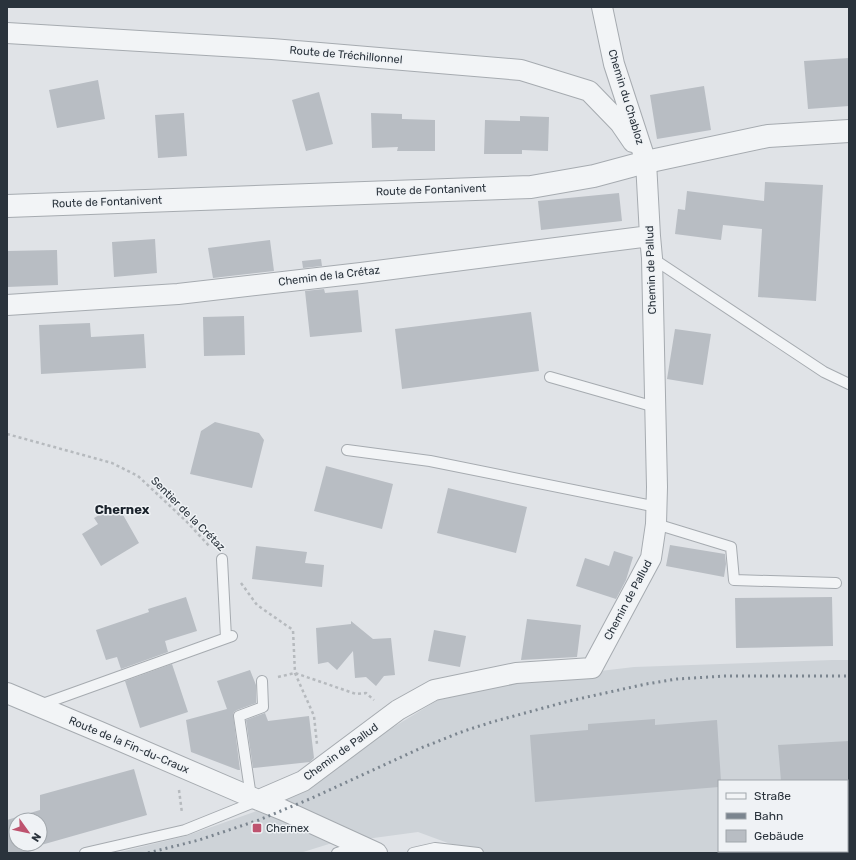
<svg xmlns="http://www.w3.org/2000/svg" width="856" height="860" font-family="Rubik,sans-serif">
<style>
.built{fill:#ced3d8;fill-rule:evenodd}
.building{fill:#b8bdc3;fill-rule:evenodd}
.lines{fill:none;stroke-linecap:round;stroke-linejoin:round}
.service-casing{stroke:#a6abb0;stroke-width:12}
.minor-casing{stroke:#a6abb0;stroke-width:22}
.tertiary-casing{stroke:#a6abb0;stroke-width:24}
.path{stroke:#b6babe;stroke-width:2.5;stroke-dasharray:3 3;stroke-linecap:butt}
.service{stroke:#f2f4f6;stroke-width:10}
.minor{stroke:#f2f4f6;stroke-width:20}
.tertiary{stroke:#f2f4f6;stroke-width:22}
.rail{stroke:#7b858f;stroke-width:3;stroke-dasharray:2 4;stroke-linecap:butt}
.poi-dot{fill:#be536f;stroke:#eff2f5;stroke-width:1.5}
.labels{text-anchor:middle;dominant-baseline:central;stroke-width:3;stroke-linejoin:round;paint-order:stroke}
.street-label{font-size:11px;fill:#2a333c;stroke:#eff2f5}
.poi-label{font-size:11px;fill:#2a333c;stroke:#eff2f5;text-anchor:start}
.quarter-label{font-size:13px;font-weight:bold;fill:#1c242d;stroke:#eff2f5}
</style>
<rect width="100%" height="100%" fill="#e0e3e7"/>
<path class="built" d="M 832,660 L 849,660 L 849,853 L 475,853 L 418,832 L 329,844 L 300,853 L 116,853 L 186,836 L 254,812 L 293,793 L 382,734 L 443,697 L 541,678 L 634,667 ZM 719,781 L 847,781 L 847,851 L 719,851 Z"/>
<path class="building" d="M 849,58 L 849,106 L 808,109 L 804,61 Z
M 98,80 L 105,119 L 57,128 L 49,90 Z
M 704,86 L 711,130 L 657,139 L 650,95 Z
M 319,92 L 333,144 L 306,151 L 292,100 Z
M 184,113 L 187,156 L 158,158 L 155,115 Z
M 371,113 L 402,114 L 402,119 L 435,120 L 435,151 L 397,151 L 398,147 L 372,148 Z
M 520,116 L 549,117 L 548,151 L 522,150 L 522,154 L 484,154 L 485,120 L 520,121 Z
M 765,182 L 823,185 L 816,301 L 758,297 L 762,229 L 723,225 L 721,240 L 675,234 L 678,209 L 685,210 L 687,191 L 764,201 Z
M 619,193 L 622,221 L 541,230 L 538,201 Z
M 155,239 L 157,273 L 114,277 L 112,242 Z
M 270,240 L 274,271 L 213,278 L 208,248 Z
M 57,250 L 58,285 L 7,287 L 7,251 Z
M 321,259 L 322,266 L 303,268 L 302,261 Z
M 324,289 L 325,293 L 358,290 L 362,332 L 310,337 L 305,291 Z
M 531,312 L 539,371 L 402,389 L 395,329 Z
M 244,316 L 245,355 L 204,356 L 203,317 Z
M 90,323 L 91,337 L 144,334 L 146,368 L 41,374 L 39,325 Z
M 675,329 L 711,334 L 703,385 L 667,379 Z
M 215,422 L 259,433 L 264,440 L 252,488 L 190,474 L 201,431 Z
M 326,466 L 393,484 L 382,529 L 314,511 Z
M 448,488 L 527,507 L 516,553 L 437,533 Z
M 113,507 L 118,515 L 122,513 L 139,543 L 101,566 L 82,534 L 98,524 L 94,518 Z
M 670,545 L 725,554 L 726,564 L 724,577 L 666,566 Z
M 256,546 L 307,552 L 305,563 L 324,565 L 322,587 L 252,579 Z
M 614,551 L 633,557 L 626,580 L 616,599 L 576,586 L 585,558 L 609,566 Z
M 186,597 L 197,631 L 165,641 L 168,652 L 121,669 L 117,657 L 106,660 L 96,630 L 149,612 L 148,609 Z
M 832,597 L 833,646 L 736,648 L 735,598 Z
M 527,619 L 581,625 L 577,657 L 521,660 Z
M 351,621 L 373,639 L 391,638 L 395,675 L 384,676 L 376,686 L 366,677 L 355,678 L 353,651 L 337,670 L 328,662 L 318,664 L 316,628 L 351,624 Z
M 434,630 L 466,636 L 460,667 L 428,661 Z
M 172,664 L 188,712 L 140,728 L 125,681 Z
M 250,670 L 256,685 L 256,703 L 237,710 L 234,712 L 233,714 L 240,770 L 238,770 L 191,752 L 186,720 L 227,709 L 217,681 Z
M 265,713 L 268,721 L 309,716 L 314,758 L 310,762 L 253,768 L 246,720 Z
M 655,719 L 655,725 L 717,720 L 721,781 L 719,781 L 719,787 L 535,802 L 530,735 L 588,730 L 588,724 Z
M 849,741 L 849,781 L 781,781 L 778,745 Z
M 134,769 L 147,815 L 34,847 L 35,850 L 25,853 L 7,853 L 7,820 L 40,810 L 40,795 ZM 16,820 L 40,820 L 40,844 L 16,844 Z"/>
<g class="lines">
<g class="service-casing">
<path id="service" d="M 652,258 L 824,372 L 849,384
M 550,377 L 655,407
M 347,450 L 430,461 L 657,507
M 656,524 L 731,547 L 734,580 L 836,583
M 222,559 L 226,638
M 40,705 L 232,636
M 251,797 L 239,716 L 263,707 L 262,681
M 85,853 L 185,830 L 257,801
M 337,853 L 359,846
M 413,853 L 435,848 L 478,853"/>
</g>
<g class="minor-casing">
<path id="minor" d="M 7,33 L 272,49 L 521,70 L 589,91 L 620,123 L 633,142
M 7,305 L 178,294 L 361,273 L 650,236
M 7,693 L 100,732 L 251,797 L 283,810 L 377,853
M 259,800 L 303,781 L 398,710 L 434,690 L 516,673 L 592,668 L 651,558 L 656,524 L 657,487 L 652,258 L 650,236 L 646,162 L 614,64 L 602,7"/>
</g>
<g class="tertiary-casing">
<path id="tertiary" d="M 7,206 L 531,187 L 594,176 L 646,162 L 768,136 L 849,131"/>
</g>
<path class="path" d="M 7,434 L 112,463 L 138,476 L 187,522 L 210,547
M 241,583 L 257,605 L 293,630 L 295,673 L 314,716 L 317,744
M 278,677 L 295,673 L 356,694 L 366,693 L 374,700
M 179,790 L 182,813"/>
<use href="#service" class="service"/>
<use href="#minor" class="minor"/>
<use href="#tertiary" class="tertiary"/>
<path class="rail" d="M 148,853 L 199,840 L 259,820 L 312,798 L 421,748 L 464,731 L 492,722 L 569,701 L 646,684 L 677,679 L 726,676 L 849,676"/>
</g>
<rect class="poi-dot" x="252" y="823" width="10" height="10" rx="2"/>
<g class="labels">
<g class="street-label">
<text transform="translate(346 55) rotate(5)">Route de Tréchillonnel</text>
<text transform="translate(626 97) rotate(73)">Chemin du Chabloz</text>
<text transform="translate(431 190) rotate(-2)">Route de Fontanivent</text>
<text transform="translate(107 202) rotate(-2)">Route de Fontanivent</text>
<text transform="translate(651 270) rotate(-92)">Chemin de Pallud</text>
<text transform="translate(329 276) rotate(-7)">Chemin de la Crétaz</text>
<text transform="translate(188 514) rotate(45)">Sentier de la Crétaz</text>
<text transform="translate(628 600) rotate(-62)">Chemin de Pallud</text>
<text transform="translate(129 745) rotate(23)">Route de la Fin-du-Craux</text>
<text transform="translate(341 752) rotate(-36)">Chemin de Pallud</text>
</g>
<g class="poi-label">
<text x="266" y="828">Chernex</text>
</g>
<g class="quarter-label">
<text x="122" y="509">Chernex</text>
</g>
</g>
<rect width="856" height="860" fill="none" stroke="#2a333c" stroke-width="16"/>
<rect x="718" y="780" width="130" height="72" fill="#eff2f5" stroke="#a0a6ab"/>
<rect x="726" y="793" width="20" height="6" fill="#f2f4f6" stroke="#a0a6ab"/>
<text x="754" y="800" font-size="12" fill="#2a333c">Straße</text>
<rect x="726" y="813" width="20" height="6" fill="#7b858f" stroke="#a0a6ab"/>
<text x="754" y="820" font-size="12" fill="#2a333c">Bahn</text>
<rect x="726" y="830" width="20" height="12" fill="#b8bdc3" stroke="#a0a6ab"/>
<text x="754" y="840" font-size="12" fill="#2a333c">Gebäude</text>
<g transform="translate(28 832) rotate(123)"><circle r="19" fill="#eff2f5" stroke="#a0a6ab"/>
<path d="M0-3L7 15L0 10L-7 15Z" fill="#be536f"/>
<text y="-6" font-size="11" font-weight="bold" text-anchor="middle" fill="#2a333c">N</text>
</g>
</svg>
